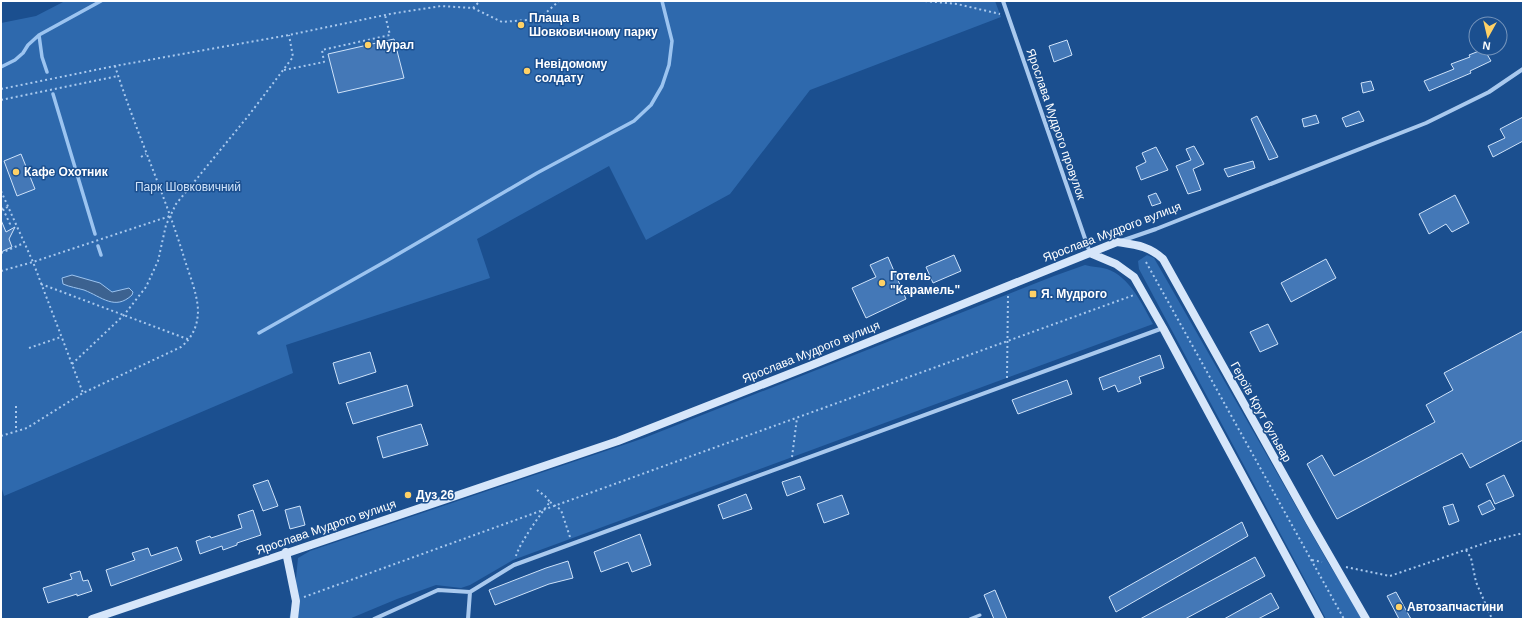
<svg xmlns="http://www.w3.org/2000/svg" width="1524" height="620" font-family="Helvetica,sans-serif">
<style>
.green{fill:#2e69ad}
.water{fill:#3c6290;stroke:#9cc4f0}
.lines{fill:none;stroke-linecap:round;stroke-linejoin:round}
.stream{stroke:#9cc4f0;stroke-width:3.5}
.building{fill:#4478b7;stroke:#cfe3fa}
.path{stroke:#a9c9ee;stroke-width:2;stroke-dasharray:2 3;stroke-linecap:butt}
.lane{stroke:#a9c9ee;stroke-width:3}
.street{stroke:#a9c9ee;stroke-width:4}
.secondary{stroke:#d6e6fa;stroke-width:8}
.poi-dot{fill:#ffd166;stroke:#1b4f8f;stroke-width:1.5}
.labels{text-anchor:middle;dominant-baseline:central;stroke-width:3;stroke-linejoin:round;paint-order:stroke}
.poi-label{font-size:12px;font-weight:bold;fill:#fff;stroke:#1b4f8f;text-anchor:start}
.street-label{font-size:12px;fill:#fff;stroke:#1b4f8f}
.park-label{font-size:12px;fill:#cfe3fa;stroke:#1b4f8f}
</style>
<rect width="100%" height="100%" fill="#1b4f8f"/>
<path class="green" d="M 65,1 L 995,1 L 1001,17 L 810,90 L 730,194 L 646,240 L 609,166 L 477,239 L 490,278 L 286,345 L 293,373 L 4,496 L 1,486 L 1,23 L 36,16 Z
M 1147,255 L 1154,258 L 1329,564 L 1363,619 L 1326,619 L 1139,269 L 1138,261 Z
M 1085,265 C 1092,267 1100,267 1107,269 C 1130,277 1142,304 1153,324 L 513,560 L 470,585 L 461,588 L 436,585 L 397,599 L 349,619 L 289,619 L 294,598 L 298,558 L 310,551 L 644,438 L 1054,276 Z"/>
<path class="water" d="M 72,275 L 100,283 L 112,292 L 129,288 L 133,292 L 132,295 C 115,311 102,297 84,290 C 77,288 70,287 63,284 L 62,278 Z"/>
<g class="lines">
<path class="stream" d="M 39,35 L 42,57 L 47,72
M 1,67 L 15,60 L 23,53 L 28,45 L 39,35 L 101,1
M 53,94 L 95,234
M 98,246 L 101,255
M 259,333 L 388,260 L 537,173 L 634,121 L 651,105 L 662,86 L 669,65 L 672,41 L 662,1"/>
</g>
<path class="building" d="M 394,39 L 404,78 L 338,93 L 328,54 Z
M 1067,40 L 1072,55 L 1054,62 L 1049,46 Z
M 1484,49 L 1491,61 L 1470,71 L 1471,73 L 1429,91 L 1424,81 L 1454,69 L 1451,64 L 1470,57 L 1469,55 Z
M 1371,81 L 1374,90 L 1363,93 L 1361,83 Z
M 1359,111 L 1364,121 L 1346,127 L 1342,118 Z
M 1316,115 L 1319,123 L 1304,127 L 1302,119 Z
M 1257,116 L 1278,157 L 1269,160 L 1251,119 Z
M 1523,117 L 1523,141 L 1493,157 L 1488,146 L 1505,138 L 1500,129 Z
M 1194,146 L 1204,164 L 1193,169 L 1201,190 L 1188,194 L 1176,166 L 1191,160 L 1186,149 Z
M 1156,147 L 1168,170 L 1141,180 L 1136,167 L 1146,162 L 1142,153 Z
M 21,154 L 35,189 L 17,196 L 4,161 Z
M 1253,161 L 1255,168 L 1228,177 L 1224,169 Z
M 1156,193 L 1161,203 L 1152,206 L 1148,196 Z
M 1455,195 L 1469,223 L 1452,232 L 1446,224 L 1429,234 L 1419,214 Z
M 1,220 L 6,232 L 15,227 L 9,239 L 12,247 L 3,251 L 1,255 Z
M 954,255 L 961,271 L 933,283 L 926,267 Z
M 888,257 L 906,299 L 866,318 L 852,288 L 876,277 L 870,265 Z
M 1326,259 L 1336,278 L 1291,302 L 1281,283 Z
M 1268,324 L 1278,344 L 1260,352 L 1250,332 Z
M 1523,331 L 1523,440 L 1470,468 L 1462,453 L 1337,519 L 1307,464 L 1322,455 L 1334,476 L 1435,422 L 1426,405 L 1453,390 L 1444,373 Z
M 370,352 L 376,372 L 339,384 L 333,363 Z
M 1160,355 L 1164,368 L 1139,377 L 1141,383 L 1118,392 L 1115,385 L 1103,390 L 1099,378 Z
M 1067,380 L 1072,394 L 1018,414 L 1012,400 Z
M 407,385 L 413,406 L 353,424 L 346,403 Z
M 421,424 L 428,445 L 383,458 L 377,437 Z
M 1504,475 L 1514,496 L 1495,504 L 1486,484 Z
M 800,476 L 805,489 L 787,496 L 782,482 Z
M 268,480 L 278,506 L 263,511 L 253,485 Z
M 746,494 L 752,509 L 723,519 L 718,505 Z
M 842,495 L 849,514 L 824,523 L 817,504 Z
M 1490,500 L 1495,509 L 1482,515 L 1478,506 Z
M 1453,504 L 1459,521 L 1449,525 L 1443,507 Z
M 300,506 L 305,525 L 290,529 L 285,510 Z
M 253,510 L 261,535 L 237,543 L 237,545 L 223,550 L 222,546 L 200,554 L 196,541 L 210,536 L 211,538 L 242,528 L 238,515 Z
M 1242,522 L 1248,536 L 1116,612 L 1109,597 Z
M 640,534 L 651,565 L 632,572 L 628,562 L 601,572 L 594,552 Z
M 177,547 L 182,560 L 111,586 L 106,570 L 135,560 L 132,553 L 148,548 L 151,556 Z
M 1255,557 L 1265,576 L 1185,619 L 1140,619 Z
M 568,561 L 573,578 L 549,584 L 495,605 L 489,590 L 546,568 Z
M 80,571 L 83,581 L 88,580 L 92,591 L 77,596 L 77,594 L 48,603 L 43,588 L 72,579 L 70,574 Z
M 995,590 L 1007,619 L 994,619 L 984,595 Z
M 1396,592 L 1411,619 L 1399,619 L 1387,596 Z
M 1271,593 L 1279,608 L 1258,619 L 1224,619 Z"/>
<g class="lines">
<path class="path" d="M 666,1 L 700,1
M 925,1 L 957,4 L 1000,14
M 473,8 L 480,1
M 284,70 L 324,62 L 322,50 L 390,35 L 385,15
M 1,89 L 115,66 L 289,35 L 390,14 L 441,6 L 473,8 L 502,22 L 539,19 L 559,1
M 1,100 L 118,76
M 141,157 L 146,154
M 1,191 L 33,262 L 83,393
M 1,209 L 8,207
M 3,209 L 10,224 L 9,226
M 1,253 L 24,243
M 1146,262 L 1344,619
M 1,271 L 33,262 L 170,216
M 41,284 L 190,340
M 29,348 L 61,337
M 72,364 L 124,315 L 146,287 L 158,261 L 166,225 L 176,204 L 249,115 L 293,57 L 289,35
M 1007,378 L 1008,296
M 16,406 L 16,431
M 1,436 L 27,428 L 83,393 L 181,347 C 193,337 198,325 198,310 C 197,291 188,272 183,254 C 163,190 135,129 115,66
M 792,457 L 797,418
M 550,502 L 561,510 L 570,537
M 1466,550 L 1471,558 L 1476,582 L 1492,619
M 516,556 C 519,544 541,513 550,502 L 545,496 L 537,490
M 1312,560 L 1322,562
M 1346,567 L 1390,576 L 1491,541 L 1523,533
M 304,597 L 1134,295"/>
<path class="lane" d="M 970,619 L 980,615"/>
<path class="street" d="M 1003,1 L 1090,253
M 1121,241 L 1156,229 L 1426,123 L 1489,92 L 1523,69
M 374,619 L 438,590 L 470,592 L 514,565 L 1163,328
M 468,619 L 470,592"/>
<path class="secondary" d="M 1090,253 L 1116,264 L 1134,277 L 1163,328 L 1320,619
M 286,552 L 296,601 L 294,619
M 92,619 L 618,441 L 812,365 L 1117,242 C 1137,245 1149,246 1163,259 L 1310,522 L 1366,619"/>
</g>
<g class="poi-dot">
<circle cx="521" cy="25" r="4"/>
<circle cx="368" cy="45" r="4"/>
<circle cx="527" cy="71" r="4"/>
<circle cx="16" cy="172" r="4"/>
<circle cx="882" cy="283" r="4"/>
<rect x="1029" y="290" width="8" height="8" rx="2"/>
<circle cx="408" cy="495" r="4"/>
<circle cx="1399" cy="607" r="4"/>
</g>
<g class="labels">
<g class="poi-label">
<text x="529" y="18">Плаща в<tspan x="529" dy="14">Шовковичному парку</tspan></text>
<text x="376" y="45">Мурал</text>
<text x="535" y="64">Невідомому<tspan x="535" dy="14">солдату</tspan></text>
<text x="24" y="172">Кафе Охотник</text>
<text x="890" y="276">Готель<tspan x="890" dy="14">"Карамель"</tspan></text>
<text x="1041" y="294">Я. Мудрого</text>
<text x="416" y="495">Дуз 26</text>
<text x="1407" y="607">Автозапчастини</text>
</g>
<g class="street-label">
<text transform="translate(1056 124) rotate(71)">Ярослава Мудрого провулок</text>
<text transform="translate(1112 232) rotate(-21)">Ярослава Мудрого вулиця</text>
<text transform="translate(811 352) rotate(-22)">Ярослава Мудрого вулиця</text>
<text transform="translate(1261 412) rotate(61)">Героїв Крут бульвар</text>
<text transform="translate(326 527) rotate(-19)">Ярослава Мудрого вулиця</text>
</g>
<g class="park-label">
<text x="188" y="187">Парк Шовковичний</text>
</g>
</g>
<rect width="1524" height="620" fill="none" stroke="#ffffff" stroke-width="4"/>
<g transform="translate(1488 36) rotate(188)"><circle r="19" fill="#1b4f8f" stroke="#7695bc"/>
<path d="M0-3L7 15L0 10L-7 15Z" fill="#ffd166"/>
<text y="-6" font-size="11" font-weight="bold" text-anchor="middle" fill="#ffffff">N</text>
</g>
</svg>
